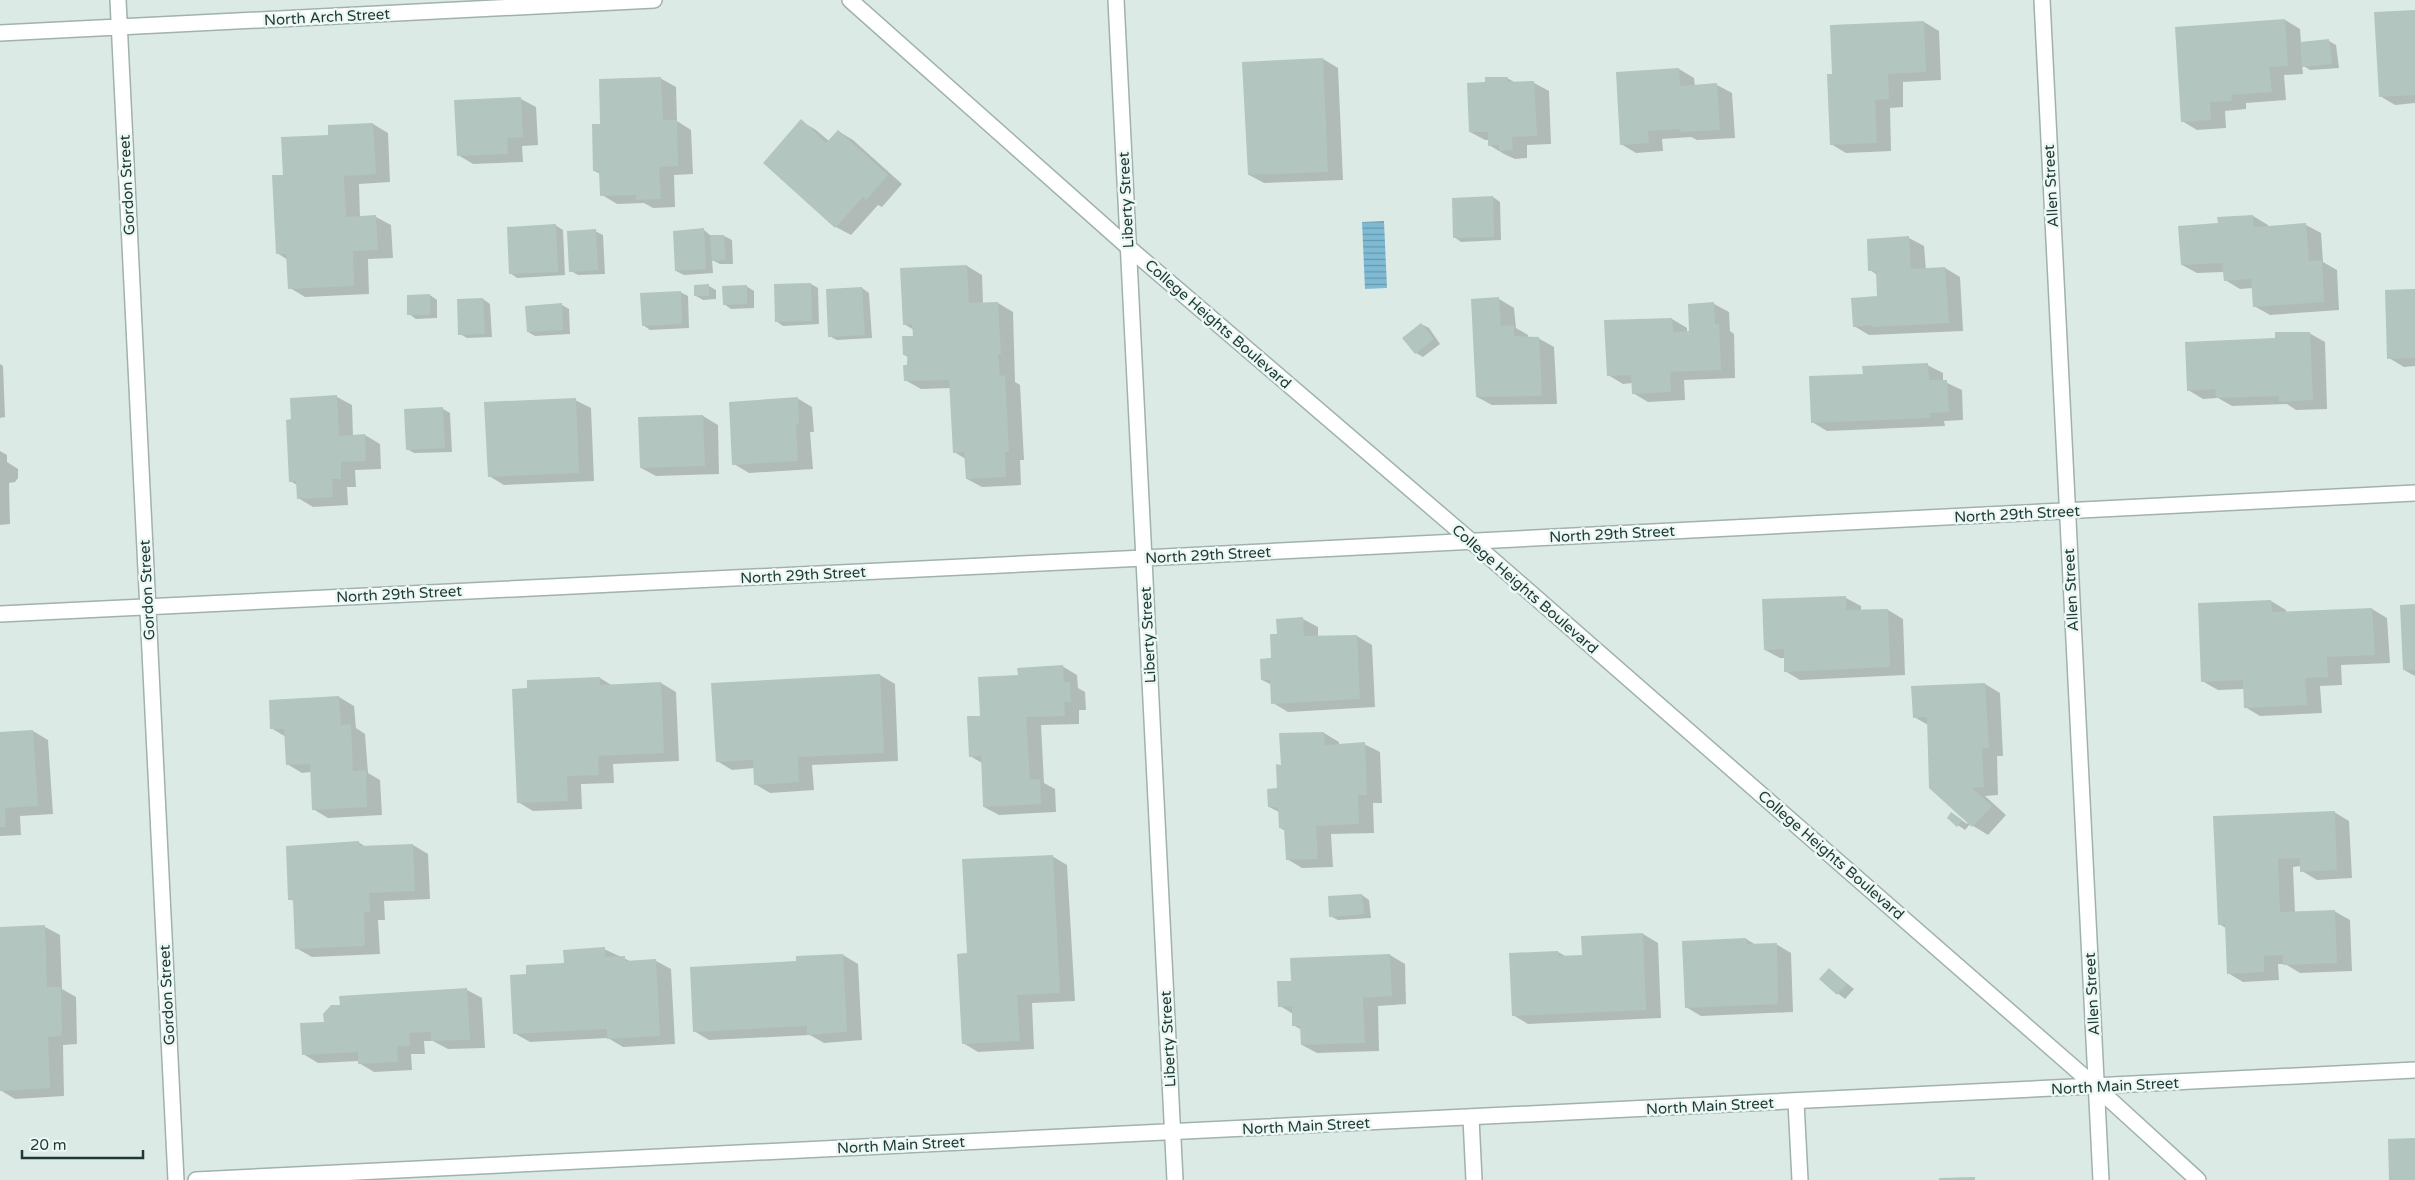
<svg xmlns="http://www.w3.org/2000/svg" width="2415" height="1180" font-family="'Varela Round',sans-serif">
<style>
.water{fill:url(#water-rules)}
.shadow{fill:#0003}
.building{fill:#b2c5bf}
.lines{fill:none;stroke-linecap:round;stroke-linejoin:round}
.service-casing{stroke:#9fb2ae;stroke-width:18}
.minor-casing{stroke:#9fb2ae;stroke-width:18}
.tertiary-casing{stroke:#9fb2ae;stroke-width:18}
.service{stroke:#fff;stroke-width:15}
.minor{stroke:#fff;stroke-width:15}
.tertiary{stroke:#fff;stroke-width:15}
.labels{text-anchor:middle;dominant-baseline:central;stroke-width:5;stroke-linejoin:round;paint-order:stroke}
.street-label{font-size:15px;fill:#1d3a36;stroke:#edf7f3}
</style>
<defs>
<pattern id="water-rules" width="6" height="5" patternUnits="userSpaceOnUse" patternTransform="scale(1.25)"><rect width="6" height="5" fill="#7fbad4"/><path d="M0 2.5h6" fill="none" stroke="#6798ad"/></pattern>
</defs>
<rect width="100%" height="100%" fill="#dceae6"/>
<path class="water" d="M 1384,221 L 1387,288 L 1365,289 L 1362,222 Z"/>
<path class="shadow" d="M 2415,11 L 2415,103 L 2395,105 L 2380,96 Z
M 2285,20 L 2300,29 L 2301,43 L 2329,41 L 2336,45 L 2339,68 L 2310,70 L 2302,65 L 2303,74 L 2284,75 L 2286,100 L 2246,103 L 2246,109 L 2225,111 L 2226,128 L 2197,130 L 2182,121 Z
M 1924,22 L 1939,31 L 1941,80 L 1903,82 L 1903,107 L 1890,108 L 1891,151 L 1846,153 L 1831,144 L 1834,75 Z
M 1323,59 L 1338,68 L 1343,180 L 1264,183 L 1249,175 Z
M 1679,69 L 1694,78 L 1695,86 L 1717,85 L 1732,93 L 1735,138 L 1697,140 L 1691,137 L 1662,139 L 1663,151 L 1636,153 L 1621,144 L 1617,73 Z
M 660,78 L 676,87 L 677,121 L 691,130 L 693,174 L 674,175 L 675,207 L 653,208 L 644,203 L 617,204 L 602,195 L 601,174 L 594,171 L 602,125 Z
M 1507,78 L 1516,83 L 1534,83 L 1549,91 L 1551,144 L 1527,145 L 1527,158 L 1515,159 L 1504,154 L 1489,145 L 1489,140 L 1485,140 L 1470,132 L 1486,84 Z
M 521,99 L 536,107 L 538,145 L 522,146 L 523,162 L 473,164 L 458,155 Z
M 801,121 L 816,130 L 829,141 L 838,131 L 853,140 L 902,184 L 882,207 L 878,205 L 851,235 L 836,227 Z
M 373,124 L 388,133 L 390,182 L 359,184 L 360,217 L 376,217 L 391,225 L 393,258 L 368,259 L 369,294 L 305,297 L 290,288 L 288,260 L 277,253 L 284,176 L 330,136 Z
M 1493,197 L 1500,202 L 1501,240 L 1461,242 L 1454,237 Z
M 2253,216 L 2268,225 L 2268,227 L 2306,225 L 2321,233 L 2323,262 L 2337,270 L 2339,310 L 2270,315 L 2254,306 L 2253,288 L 2240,289 L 2225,280 L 2224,272 L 2197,273 L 2182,265 L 2220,224 Z
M 555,225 L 563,230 L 565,275 L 517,278 L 510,273 Z
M 704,230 L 711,236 L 724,236 L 732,240 L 733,264 L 720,264 L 712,260 L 713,273 L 684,275 L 676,271 Z
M 595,231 L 603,235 L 605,274 L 578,275 L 571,271 Z
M 1909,238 L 1924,246 L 1926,270 L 1945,268 L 1960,277 L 1963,331 L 1869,335 L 1854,326 L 1878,297 L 1877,275 L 1870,270 L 1868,241 Z
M 967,266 L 982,275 L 983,304 L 998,303 L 1013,312 L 1015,382 L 1020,385 L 1024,460 L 1020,460 L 1021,485 L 982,487 L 967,479 L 966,459 L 954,452 L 951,388 L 921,389 L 905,380 L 908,357 L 904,355 L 914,337 L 914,330 L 904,324 Z
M 811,284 L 818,288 L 819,324 L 783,326 L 776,321 Z
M 709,286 L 716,290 L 716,299 L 703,300 L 696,296 Z
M 746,286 L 754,291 L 754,308 L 731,309 L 724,304 Z
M 862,288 L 869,293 L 872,338 L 837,340 L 829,336 Z
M 2415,290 L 2415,366 L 2404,367 L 2389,358 Z
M 680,292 L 688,296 L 689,328 L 650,330 L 643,325 Z
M 430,295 L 437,300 L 437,318 L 416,319 L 409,314 Z
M 483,299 L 490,304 L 492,337 L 467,338 L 460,334 Z
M 1499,299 L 1514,308 L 1516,328 L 1528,335 L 1528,338 L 1538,338 L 1554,347 L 1557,404 L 1492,405 L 1477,397 Z
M 1714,304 L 1729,312 L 1730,331 L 1734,334 L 1735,378 L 1684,380 L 1685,400 L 1648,402 L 1633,393 L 1633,383 L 1623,384 L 1608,375 L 1672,319 L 1687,328 L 1687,332 L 1690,332 Z
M 562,305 L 569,309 L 570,334 L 535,336 L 528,332 Z
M 1421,324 L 1429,328 L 1440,344 L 1423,357 L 1416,353 Z
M 2309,333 L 2325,342 L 2327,409 L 2296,410 L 2287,404 L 2232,406 L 2218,398 L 2203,399 L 2188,390 L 2277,339 Z
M 0,364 L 3,366 L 5,417 L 0,418 Z
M 1927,365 L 1943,373 L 1943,381 L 1962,390 L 1963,420 L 1944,421 L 1945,426 L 1827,431 L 1812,422 L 1864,375 Z
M 337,397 L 352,405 L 353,436 L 365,435 L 380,444 L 381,469 L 355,470 L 356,487 L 347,487 L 348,505 L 313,507 L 298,498 L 297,485 L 290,481 Z
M 797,398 L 812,407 L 814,432 L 810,432 L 813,469 L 749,473 L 734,464 Z
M 575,400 L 591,408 L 594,481 L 504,485 L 489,476 Z
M 443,409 L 450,413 L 452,452 L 414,453 L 407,449 Z
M 703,416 L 718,425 L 719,474 L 656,476 L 641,468 Z
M 0,451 L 7,455 L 7,462 L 18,469 L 18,478 L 15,482 L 9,483 L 10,524 L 0,525 Z
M 1846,598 L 1861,606 L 1861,611 L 1888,610 L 1903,619 L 1905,675 L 1800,680 L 1785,671 L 1785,658 L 1780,658 L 1765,650 Z
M 2271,601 L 2286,610 L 2286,613 L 2372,609 L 2387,618 L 2390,663 L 2341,665 L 2342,685 L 2320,686 L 2322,713 L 2260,716 L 2245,707 L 2244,689 L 2218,690 L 2202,681 Z
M 2415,605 L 2415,676 L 2404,670 Z
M 1303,619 L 1318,627 L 1318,637 L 1357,636 L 1372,645 L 1375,707 L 1288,712 L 1273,703 L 1272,685 L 1262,680 L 1273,659 Z
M 1062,666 L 1077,675 L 1078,688 L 1085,692 L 1086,710 L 1079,710 L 1079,724 L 1041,725 L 1044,783 L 1055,789 L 1056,812 L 999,815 L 984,807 L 982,763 L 970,756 L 981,717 Z
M 880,675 L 895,684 L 898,761 L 812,765 L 814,790 L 770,793 L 755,784 L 755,768 L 732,770 L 717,761 Z
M 600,678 L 613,686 L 661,683 L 676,692 L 679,761 L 613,764 L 614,783 L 581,784 L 582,809 L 533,811 L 518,802 Z
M 1985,684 L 2000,693 L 2003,756 L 1997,756 L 1998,795 L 1985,796 L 2006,815 L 1988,835 L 1970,824 L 1965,830 L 1948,818 L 1959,818 L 1967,824 L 1968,822 L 1928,725 L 1914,717 Z
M 339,697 L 354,706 L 356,728 L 365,734 L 368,773 L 380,780 L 382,815 L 328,818 L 313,809 L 311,772 L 302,773 L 287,764 L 286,737 L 271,728 L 270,701 Z
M 33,731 L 48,740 L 53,814 L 20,816 L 21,835 L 0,836 L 0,846 L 0,733 Z
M 1324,733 L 1339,742 L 1339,745 L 1364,744 L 1380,752 L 1382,803 L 1373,803 L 1374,833 L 1331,834 L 1333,867 L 1302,868 L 1287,859 L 1286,831 L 1280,828 L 1279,812 L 1269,807 L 1278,790 L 1282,766 Z
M 2334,812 L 2349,821 L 2352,878 L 2317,880 L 2302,871 L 2301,866 L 2293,867 L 2295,913 L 2334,911 L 2350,920 L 2352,971 L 2300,973 L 2285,964 L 2278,964 L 2279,980 L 2243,982 L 2228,973 L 2226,928 L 2219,924 L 2214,817 Z
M 358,842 L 366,847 L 413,845 L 428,854 L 430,899 L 384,901 L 385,920 L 378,920 L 380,954 L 312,957 L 296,948 L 295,902 L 290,899 Z
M 1052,856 L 1067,865 L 1075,1001 L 1032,1003 L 1034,1049 L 978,1052 L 963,1043 L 968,954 Z
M 1362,895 L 1369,900 L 1371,918 L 1338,920 L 1330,916 Z
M 45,927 L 60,935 L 62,989 L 76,997 L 77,1044 L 63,1045 L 64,1096 L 15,1099 L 0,1090 L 0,928 Z
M 1643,934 L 1658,943 L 1661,1018 L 1528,1024 L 1513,1015 L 1558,952 L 1567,957 L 1583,957 Z
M 1746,939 L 1756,945 L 1776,944 L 1791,953 L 1793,1012 L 1701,1016 L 1686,1007 Z
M 604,949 L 632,962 L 656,961 L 671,969 L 675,1044 L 623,1047 L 608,1038 L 530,1042 L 514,1033 L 527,975 L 565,964 Z
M 843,955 L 858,964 L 862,1040 L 824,1043 L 810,1035 L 709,1040 L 694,1031 L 797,962 Z
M 1390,955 L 1405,964 L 1406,1004 L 1378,1006 L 1379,1051 L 1317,1053 L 1302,1045 L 1302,1030 L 1293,1025 L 1293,1014 L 1280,1006 L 1292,982 L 1292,959 Z
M 1829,969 L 1854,989 L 1845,999 L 1820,979 Z
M 467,990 L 482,998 L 485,1048 L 448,1049 L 433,1041 L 424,1041 L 425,1054 L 411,1054 L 412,1070 L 374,1072 L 359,1063 L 359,1061 L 318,1063 L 303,1054 L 325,1023 Z"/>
<path class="building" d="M 2415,10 L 2415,95 L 2379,97 L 2374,12 Z
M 2285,19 L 2288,66 L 2269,67 L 2272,92 L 2231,95 L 2232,101 L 2210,102 L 2211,120 L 2181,122 L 2175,27 Z
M 1924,21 L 1926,72 L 1888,74 L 1889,99 L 1875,100 L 1877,143 L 1830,145 L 1827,74 L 1832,74 L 1830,25 Z
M 2329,39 L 2332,64 L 2302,67 L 2300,42 Z
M 1323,58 L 1328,172 L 1248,175 L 1242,62 Z
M 1679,68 L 1680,86 L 1717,83 L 1720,130 L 1680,132 L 1680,129 L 1648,131 L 1649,143 L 1620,145 L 1616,72 Z
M 661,77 L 663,120 L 677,120 L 678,166 L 659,167 L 661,199 L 636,200 L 636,195 L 600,196 L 599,171 L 593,171 L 592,124 L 600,124 L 599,79 Z
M 1485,77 L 1508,77 L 1507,82 L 1534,81 L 1537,136 L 1512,137 L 1513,150 L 1499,151 L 1499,145 L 1488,146 L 1488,132 L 1469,132 L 1467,83 L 1485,82 Z
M 521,97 L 523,137 L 507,138 L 508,154 L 457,156 L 454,100 Z
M 801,119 L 826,143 L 838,130 L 888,175 L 866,200 L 863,197 L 835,228 L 763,163 Z
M 373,123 L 376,174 L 344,176 L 346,217 L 376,215 L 378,250 L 353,251 L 354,286 L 288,289 L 286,254 L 276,254 L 272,175 L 283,175 L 281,137 L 328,135 L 328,125 Z
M 1493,196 L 1494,237 L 1453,238 L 1452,198 Z
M 2253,215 L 2254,227 L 2306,223 L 2309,261 L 2322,260 L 2324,302 L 2253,307 L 2251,279 L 2224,281 L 2222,263 L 2181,265 L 2178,226 L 2218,223 L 2217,217 Z
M 556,224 L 558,272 L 509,274 L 507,227 Z
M 704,228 L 706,269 L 675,271 L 673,231 Z
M 596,229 L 598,270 L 569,272 L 567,231 Z
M 710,235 L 724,235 L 726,260 L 712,261 Z
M 1909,236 L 1911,269 L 1945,267 L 1949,323 L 1872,327 L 1872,325 L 1853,327 L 1851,298 L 1877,296 L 1876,271 L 1868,271 L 1867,239 Z
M 967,265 L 969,303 L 998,302 L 1001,354 L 998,354 L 1000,376 L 1005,375 L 1009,452 L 1005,452 L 1006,477 L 966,479 L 964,452 L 953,453 L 949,380 L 904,381 L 903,365 L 908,365 L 907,355 L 903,355 L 902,336 L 913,336 L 912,324 L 903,325 L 900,268 Z
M 811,283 L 812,321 L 775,322 L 774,284 Z
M 709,284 L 709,296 L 694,296 L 694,285 Z
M 747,285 L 747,304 L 723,305 L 722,286 Z
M 862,287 L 865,335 L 828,337 L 826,289 Z
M 2415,289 L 2415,358 L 2387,359 L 2385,290 Z
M 681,291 L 682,324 L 642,326 L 640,293 Z
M 430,294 L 430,315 L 407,315 L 407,295 Z
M 1499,297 L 1501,326 L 1514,325 L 1514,336 L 1539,337 L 1542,396 L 1476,397 L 1471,299 Z
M 483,298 L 485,334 L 458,335 L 457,299 Z
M 1714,302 L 1715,324 L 1719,324 L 1721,370 L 1670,372 L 1671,392 L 1632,394 L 1631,375 L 1607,376 L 1604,320 L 1672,318 L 1673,332 L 1689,331 L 1688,304 Z
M 562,303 L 563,330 L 527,332 L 525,306 Z
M 1421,323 L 1434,339 L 1415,354 L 1402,338 Z
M 2275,332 L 2310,332 L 2313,400 L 2279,402 L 2279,396 L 2216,398 L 2215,389 L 2187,391 L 2185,342 L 2275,338 Z
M 1928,363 L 1929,380 L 1947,380 L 1949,412 L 1930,413 L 1930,418 L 1811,423 L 1809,376 L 1863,374 L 1862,366 Z
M 337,395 L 339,436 L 365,434 L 366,461 L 341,462 L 341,479 L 332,479 L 333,497 L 297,499 L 296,481 L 289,482 L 286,420 L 291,419 L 290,398 Z
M 798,397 L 799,424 L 796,424 L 798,461 L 732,465 L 729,402 Z
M 576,398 L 579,473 L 488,477 L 484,402 Z
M 443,407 L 445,448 L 406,450 L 404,409 Z
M 703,415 L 705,466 L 640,468 L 638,417 Z
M 1846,596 L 1846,610 L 1888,609 L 1890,667 L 1784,672 L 1784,649 L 1764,650 L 1762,599 Z
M 2271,600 L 2272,612 L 2372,608 L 2375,655 L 2327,657 L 2328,677 L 2305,678 L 2307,705 L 2244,708 L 2243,680 L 2201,682 L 2198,603 Z
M 2415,604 L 2415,670 L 2403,670 L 2400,605 Z
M 1303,617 L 1304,636 L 1357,635 L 1360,699 L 1271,704 L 1270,680 L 1261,680 L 1260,659 L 1271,658 L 1270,634 L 1277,634 L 1276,619 Z
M 1063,665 L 1064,682 L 1070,682 L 1071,702 L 1064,702 L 1065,716 L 1026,717 L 1030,780 L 1040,779 L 1041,804 L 983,807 L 981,756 L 969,757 L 967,716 L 980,716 L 978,677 L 1018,675 L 1017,668 Z
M 880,674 L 884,753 L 798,757 L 799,782 L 754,785 L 753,760 L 716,762 L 711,683 Z
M 600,677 L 600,685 L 661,682 L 664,753 L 598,756 L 599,775 L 567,776 L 568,801 L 517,803 L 512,689 L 527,688 L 527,680 Z
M 1985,683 L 1989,748 L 1982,748 L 1984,787 L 1972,788 L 1992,806 L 1972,827 L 1929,788 L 1927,717 L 1913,718 L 1911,686 Z
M 339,696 L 341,725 L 351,724 L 353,771 L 366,770 L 367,807 L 312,810 L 310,764 L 286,765 L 284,729 L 270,729 L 269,700 Z
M 33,730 L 38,806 L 5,808 L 6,827 L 0,827 L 0,732 Z
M 1324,732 L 1325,745 L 1365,742 L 1367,795 L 1358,795 L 1359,824 L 1316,826 L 1318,859 L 1286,860 L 1284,828 L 1279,828 L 1278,807 L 1268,807 L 1267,789 L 1277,788 L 1276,764 L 1281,765 L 1279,733 Z
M 2335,811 L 2337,870 L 2300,872 L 2300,858 L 2278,859 L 2280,912 L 2335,910 L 2337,963 L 2283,965 L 2283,955 L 2264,956 L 2264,972 L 2227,974 L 2225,924 L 2218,925 L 2213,816 Z
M 1951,812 L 1962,820 L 1957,827 L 1947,818 Z
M 359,841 L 359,846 L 413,844 L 415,891 L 369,893 L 370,912 L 364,912 L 365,946 L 295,949 L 293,900 L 288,900 L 286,846 Z
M 1053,855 L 1060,993 L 1017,995 L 1020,1041 L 962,1044 L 957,954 L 967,953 L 962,859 Z
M 1362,894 L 1364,914 L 1329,917 L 1328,896 Z
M 45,925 L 47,987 L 61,987 L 62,1036 L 48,1037 L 50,1088 L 0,1091 L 0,927 Z
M 1643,933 L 1646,1010 L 1512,1016 L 1509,953 L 1558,951 L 1559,956 L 1582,955 L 1581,936 Z
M 1746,938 L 1747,944 L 1777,943 L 1778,1004 L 1685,1008 L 1682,941 Z
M 605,947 L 605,957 L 625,956 L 625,961 L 656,959 L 660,1036 L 607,1039 L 607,1029 L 513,1034 L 510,975 L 526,974 L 526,965 L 564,963 L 563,950 Z
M 843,954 L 847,1032 L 807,1035 L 807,1026 L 693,1032 L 690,967 L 796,961 L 796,956 Z
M 1390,954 L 1392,996 L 1363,998 L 1365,1043 L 1301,1045 L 1300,1026 L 1292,1026 L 1292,1006 L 1278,1007 L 1277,981 L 1291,981 L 1290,958 Z
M 1829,968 L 1847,984 L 1837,995 L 1819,979 Z
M 467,988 L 470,1040 L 431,1041 L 431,1032 L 409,1033 L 410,1046 L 397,1046 L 398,1062 L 358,1064 L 358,1052 L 302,1055 L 300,1023 L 324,1022 L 323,1014 L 331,1005 L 340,1005 L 339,996 Z
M 2415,1138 L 2415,1180 L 2389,1180 L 2388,1139 Z
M 1975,1177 L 1975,1180 L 1939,1180 L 1939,1178 Z"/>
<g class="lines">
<g class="service-casing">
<path id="service" d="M 1796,1102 L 1800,1180
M 1471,1118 L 1474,1180"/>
</g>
<g class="minor-casing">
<path id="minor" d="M 118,0 L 176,1180
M 1116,0 L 1175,1180
M 2042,0 L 2101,1180
M 0,33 L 654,0
M 0,614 L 1144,558 L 2415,493
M 196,1180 L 2415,1070"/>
</g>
<g class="tertiary-casing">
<path id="tertiary" d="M 850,0 L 1128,247 L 1471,541 L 2096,1087 L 2198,1180"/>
</g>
<use href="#service" class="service"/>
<use href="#minor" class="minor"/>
<use href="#tertiary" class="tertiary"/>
</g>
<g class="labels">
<g class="street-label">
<text transform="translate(327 17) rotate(-3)">North Arch Street</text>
<text transform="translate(127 185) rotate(-93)">Gordon Street</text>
<text transform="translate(2051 186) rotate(-93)">Allen Street</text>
<text transform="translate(1126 200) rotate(-93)">Liberty Street</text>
<text transform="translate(1218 324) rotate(41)">College Heights Boulevard</text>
<text transform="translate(2017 514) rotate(-3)">North 29th Street</text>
<text transform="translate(1612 534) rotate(-3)">North 29th Street</text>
<text transform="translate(1208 555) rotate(-3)">North 29th Street</text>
<text transform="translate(803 575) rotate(-3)">North 29th Street</text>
<text transform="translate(1525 589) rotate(41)">College Heights Boulevard</text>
<text transform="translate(147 590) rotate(-93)">Gordon Street</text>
<text transform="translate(2071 590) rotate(-93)">Allen Street</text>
<text transform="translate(399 594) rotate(-3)">North 29th Street</text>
<text transform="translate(1148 635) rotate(-93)">Liberty Street</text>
<text transform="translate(1831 855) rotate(41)">College Heights Boulevard</text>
<text transform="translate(2092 994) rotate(-93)">Allen Street</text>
<text transform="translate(167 995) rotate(-93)">Gordon Street</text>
<text transform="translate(1168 1039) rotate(-93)">Liberty Street</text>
<text transform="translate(2115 1086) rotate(-3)">North Main Street</text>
<text transform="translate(1710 1106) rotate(-3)">North Main Street</text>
<text transform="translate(1306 1126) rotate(-3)">North Main Street</text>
<text transform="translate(901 1145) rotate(-3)">North Main Street</text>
</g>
</g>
<path d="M22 1150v8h121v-8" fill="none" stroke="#1d3a36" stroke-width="2.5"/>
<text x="30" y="1150" font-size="15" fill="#1d3a36" stroke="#edf7f3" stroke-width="4" paint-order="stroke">20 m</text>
</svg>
